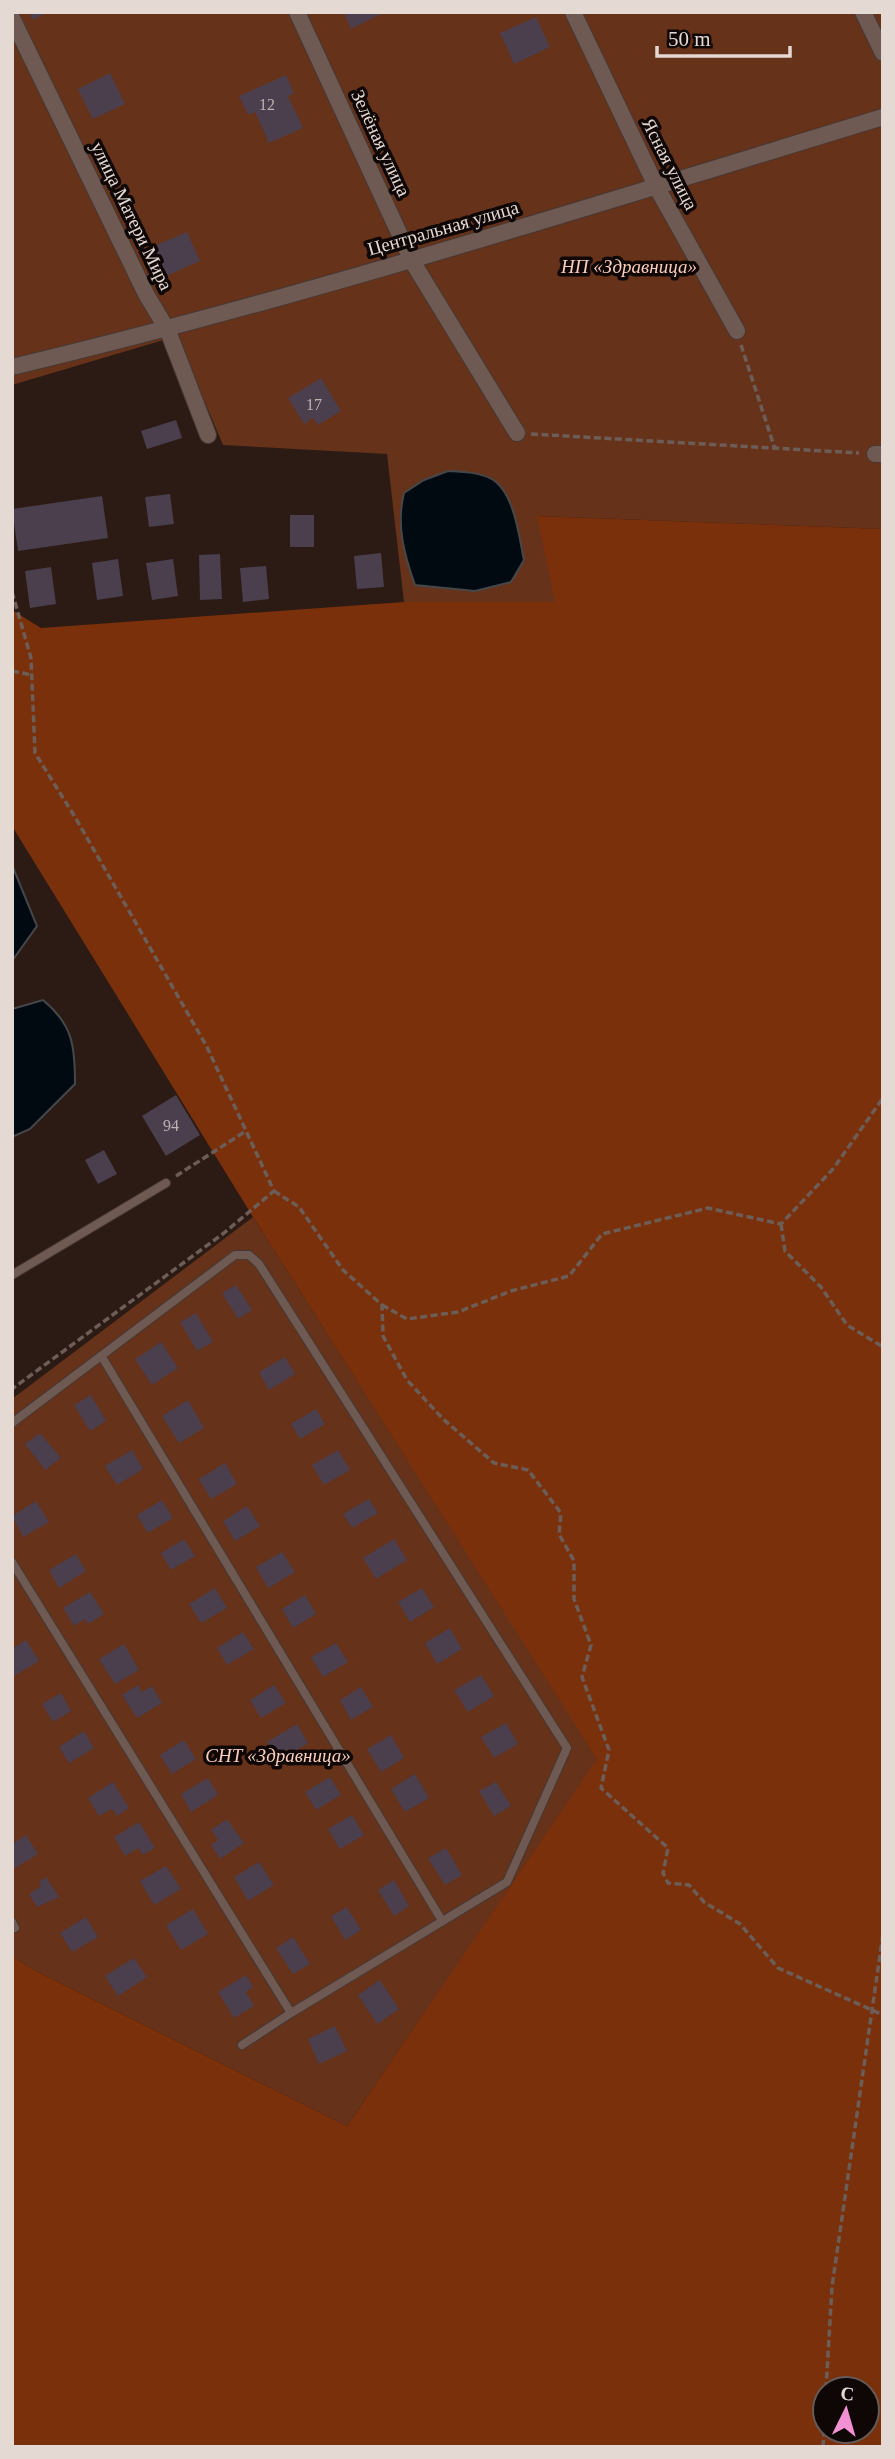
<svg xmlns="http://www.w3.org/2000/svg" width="895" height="2459" font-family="Georgia,serif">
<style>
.green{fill:#67321a}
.forest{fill:#7a300b;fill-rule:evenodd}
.water{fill:#010a10;stroke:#45484b;stroke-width:2}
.building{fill:#4b3e4d}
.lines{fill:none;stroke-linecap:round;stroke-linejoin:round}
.lane-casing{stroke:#453834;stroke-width:10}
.street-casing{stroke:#453834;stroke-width:18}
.path{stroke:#6c5d57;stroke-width:3.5;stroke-dasharray:7 3.5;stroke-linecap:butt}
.lane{stroke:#6e5a52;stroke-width:8}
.street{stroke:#6e5a52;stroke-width:16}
.labels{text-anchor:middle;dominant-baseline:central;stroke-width:7;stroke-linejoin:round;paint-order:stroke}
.number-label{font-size:16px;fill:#beb2b2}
.street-label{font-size:19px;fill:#e5d9d4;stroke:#0e0705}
.park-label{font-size:19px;font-style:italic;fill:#fccebc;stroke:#0e0705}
</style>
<rect width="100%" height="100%" fill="#2b1b14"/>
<path class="green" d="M 12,12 L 883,12 L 883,529 L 538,516 L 556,602 L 404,602 L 387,454 L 223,445 L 177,336 L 12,385 Z
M 253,1217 L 598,1759 L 347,2126 L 34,1970 L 12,1956 L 12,1399 Z"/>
<path class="forest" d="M 537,516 L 883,529 L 883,2447 L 12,2447 L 12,1956 L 34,1970 L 347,2126 L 597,1759 L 253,1217 L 12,826 L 12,610 L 41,628 L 404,602 L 555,602 ZM 825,2389 L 867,2389 L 867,2431 L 825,2431 Z"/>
<path class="water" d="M 448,471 C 463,472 484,472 496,482 C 515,498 519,537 524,560 L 511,582 L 475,591 L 415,585 C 404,554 396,525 404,493 L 424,480 Z
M 12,865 L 37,926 L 12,961 Z
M 43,1000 C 73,1025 75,1046 75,1084 L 30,1129 L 12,1137 L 12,1009 Z"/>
<path class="building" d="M 29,12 L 48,12 L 33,20 Z
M 344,12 L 385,12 L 351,29 Z
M 536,17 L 550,47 L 514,64 L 500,33 Z
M 110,73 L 125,104 L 93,119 L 78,89 Z
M 286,75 L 294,93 L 288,96 L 303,128 L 269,143 L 255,112 L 248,115 L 239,96 Z
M 187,232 L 200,261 L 166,276 L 154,246 Z
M 321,378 L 341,411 L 318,425 L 313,418 L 304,424 L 288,398 Z
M 176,420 L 182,438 L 147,449 L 141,431 Z
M 170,494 L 174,524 L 149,527 L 145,497 Z
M 102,496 L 108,538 L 18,551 L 12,509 Z
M 290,515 L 314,515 L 314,547 L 290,547 Z
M 381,553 L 384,587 L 357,589 L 354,556 Z
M 220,554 L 222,599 L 200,600 L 199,555 Z
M 118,559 L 123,596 L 97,600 L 92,563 Z
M 173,559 L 178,596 L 152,600 L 146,563 Z
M 266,566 L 269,599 L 243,602 L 240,568 Z
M 51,567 L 56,604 L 30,608 L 25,571 Z
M 176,1095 L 200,1135 L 166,1156 L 142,1116 Z
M 104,1150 L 117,1174 L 98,1184 L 85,1160 Z
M 236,1285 L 252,1310 L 238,1319 L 222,1293 Z
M 196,1313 L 213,1342 L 197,1351 L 180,1322 Z
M 161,1342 L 178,1368 L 152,1385 L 135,1359 Z
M 285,1357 L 295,1374 L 269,1390 L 259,1372 Z
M 91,1395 L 106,1421 L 90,1431 L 74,1405 Z
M 188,1400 L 204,1428 L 179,1443 L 162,1416 Z
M 316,1409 L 325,1424 L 300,1439 L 291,1424 Z
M 40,1433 L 61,1458 L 45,1470 L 25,1444 Z
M 132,1450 L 143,1469 L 117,1485 L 105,1466 Z
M 338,1450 L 350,1470 L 324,1485 L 312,1465 Z
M 225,1463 L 237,1484 L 211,1499 L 199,1479 Z
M 369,1499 L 378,1513 L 352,1528 L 343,1514 Z
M 162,1500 L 173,1518 L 148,1533 L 137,1515 Z
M 36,1501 L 49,1522 L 23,1537 L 12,1516 Z
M 247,1506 L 260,1526 L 235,1541 L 223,1521 Z
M 184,1539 L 195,1556 L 171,1570 L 161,1553 Z
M 394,1539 L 407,1560 L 376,1579 L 363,1558 Z
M 282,1552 L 295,1572 L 268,1588 L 256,1567 Z
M 76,1554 L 86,1571 L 59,1588 L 49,1570 Z
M 215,1588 L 227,1608 L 201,1623 L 189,1604 Z
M 422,1588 L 434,1607 L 410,1622 L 398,1602 Z
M 90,1592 L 104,1614 L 88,1624 L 85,1619 L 74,1626 L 63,1608 Z
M 305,1595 L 316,1614 L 293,1628 L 282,1609 Z
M 450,1628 L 462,1649 L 437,1664 L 425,1643 Z
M 243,1632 L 254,1649 L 227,1665 L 217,1648 Z
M 26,1640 L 39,1661 L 14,1676 L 12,1649 Z
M 336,1643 L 348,1662 L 323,1677 L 311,1657 Z
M 124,1644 L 139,1670 L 115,1684 L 99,1659 Z
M 481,1675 L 494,1696 L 468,1712 L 454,1690 Z
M 138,1685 L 142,1692 L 152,1686 L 162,1703 L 137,1718 L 122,1695 Z
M 274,1685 L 286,1703 L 261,1718 L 250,1700 Z
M 361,1687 L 373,1707 L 351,1720 L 340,1700 Z
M 61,1693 L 71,1711 L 53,1722 L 42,1704 Z
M 506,1723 L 518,1744 L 494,1758 L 481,1737 Z
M 297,1724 L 308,1743 L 279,1761 L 267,1742 Z
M 84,1731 L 94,1748 L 69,1763 L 59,1747 Z
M 391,1735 L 404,1758 L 381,1772 L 367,1749 Z
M 184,1740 L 196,1759 L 172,1774 L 160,1755 Z
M 415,1774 L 429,1798 L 405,1812 L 391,1789 Z
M 330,1777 L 341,1795 L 316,1810 L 305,1792 Z
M 208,1778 L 218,1795 L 191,1812 L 181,1794 Z
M 113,1782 L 129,1808 L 117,1816 L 112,1809 L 99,1816 L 88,1798 Z
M 496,1782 L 511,1806 L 494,1816 L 479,1791 Z
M 352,1815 L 364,1835 L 340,1849 L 328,1829 Z
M 227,1819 L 244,1843 L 220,1859 L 211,1845 L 218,1840 L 211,1830 Z
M 139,1822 L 155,1848 L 143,1855 L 138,1848 L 125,1856 L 114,1837 Z
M 26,1835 L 38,1854 L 12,1870 L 12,1844 Z
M 446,1848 L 462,1875 L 445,1885 L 428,1858 Z
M 259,1862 L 274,1885 L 248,1901 L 234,1877 Z
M 166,1866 L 181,1889 L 154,1905 L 140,1881 Z
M 46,1877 L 59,1897 L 37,1907 L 29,1894 L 41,1886 L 39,1882 Z
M 394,1880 L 409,1906 L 394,1916 L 378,1890 Z
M 347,1907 L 361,1930 L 345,1940 L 331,1916 Z
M 193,1909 L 208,1934 L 181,1950 L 166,1925 Z
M 86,1917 L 98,1937 L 72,1952 L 60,1933 Z
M 293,1937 L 310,1964 L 293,1974 L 276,1948 Z
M 134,1958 L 147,1977 L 118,1996 L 105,1976 Z
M 246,1975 L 253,1987 L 246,1992 L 254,2006 L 234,2018 L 218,1992 Z
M 380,1980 L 399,2009 L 377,2024 L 358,1995 Z
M 335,2026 L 347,2051 L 319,2064 L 308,2039 Z"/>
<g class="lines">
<g class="lane-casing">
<path id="lane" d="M 12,1275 L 166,1183
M 102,1357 L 441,1919
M 12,1423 L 235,1255 L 249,1255 L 259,1264 L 567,1748 L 507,1882 L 291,2013 L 12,1562
M 12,1922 L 15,1928
M 242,2045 L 291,2013"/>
</g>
<g class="street-casing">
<path id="street" d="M 297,12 L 412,261 L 517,433
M 573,12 L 656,186 L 737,331
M 863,12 L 883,53
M 12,18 L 146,294 L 168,331 L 208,435
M 12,367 C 306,297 594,205 883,117
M 875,454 L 883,454"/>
</g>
<path class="path" d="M 741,345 L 775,449
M 531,434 L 859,453
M 12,592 L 31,658 L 35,753 L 75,817 L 207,1047 L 274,1191 L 224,1233 L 12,1389
M 12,671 L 32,675
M 176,1176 L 246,1131
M 274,1191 L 299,1207 L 343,1270 L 382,1305 L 383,1336 L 407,1380 L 443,1419 L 494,1463 L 528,1470 L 561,1513 L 559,1534 L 574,1561 L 574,1599 L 591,1645 L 582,1677 L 609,1750 L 601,1788 L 668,1848 L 663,1873 L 668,1883 L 689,1885 L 704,1902 L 740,1924 L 778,1968 L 883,2015
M 781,1224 L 785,1251 L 821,1287 L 847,1325 L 883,1347
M 382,1305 L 407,1319 L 458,1312 L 511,1291 L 569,1276 L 602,1234 L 708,1208 L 781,1224 L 833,1169 L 883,1098
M 826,2389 L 832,2287 L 883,1934
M 823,2447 L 825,2412"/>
<use href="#lane" class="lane"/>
<use href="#street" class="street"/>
</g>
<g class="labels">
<g class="number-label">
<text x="267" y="104">12</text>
<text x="314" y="404">17</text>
<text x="171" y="1125">94</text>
</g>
<g class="street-label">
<text transform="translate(381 143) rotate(65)">Зелёная улица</text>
<text transform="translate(670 164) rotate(63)">Ясная улица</text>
<text transform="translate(132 216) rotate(64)">улица Матери Мира</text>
<text transform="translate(443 228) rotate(-16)">Центральная улица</text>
</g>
<g class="park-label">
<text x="629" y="266">НП «Здравница»</text>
<text x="278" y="1755">СНТ «Здравница»</text>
</g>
</g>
<rect width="895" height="2459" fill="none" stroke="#e5d9d4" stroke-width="28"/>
<g transform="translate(846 2410) rotate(5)"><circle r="33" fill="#0e0705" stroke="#645b58" stroke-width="2"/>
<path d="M0-5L12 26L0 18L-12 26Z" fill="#f491d4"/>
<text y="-10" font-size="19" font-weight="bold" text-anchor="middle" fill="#e5d9d4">С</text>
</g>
<path d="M657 46v10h133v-10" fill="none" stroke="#e5d9d4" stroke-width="3.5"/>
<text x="668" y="46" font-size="21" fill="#e5d9d4" stroke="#0e0705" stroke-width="5" paint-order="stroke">50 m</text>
</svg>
